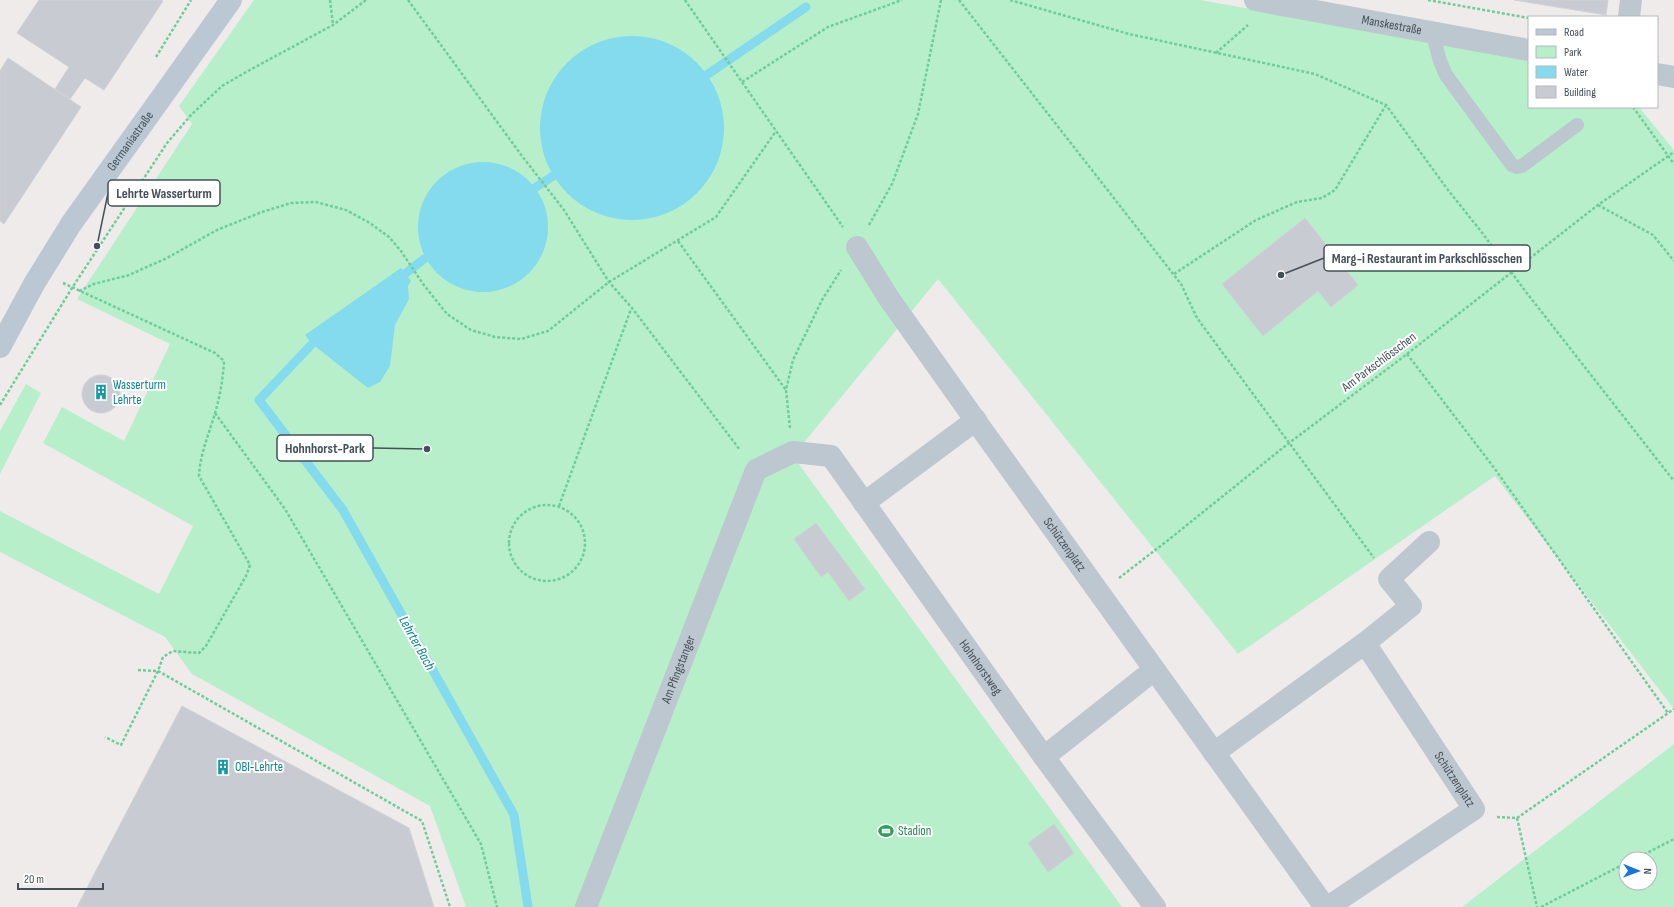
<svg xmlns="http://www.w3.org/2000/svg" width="1674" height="907" font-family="'Sofia Sans Condensed',sans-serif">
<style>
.green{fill:#b7efca;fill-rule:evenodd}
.water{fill:#83dbed}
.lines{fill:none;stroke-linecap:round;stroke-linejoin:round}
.stream{stroke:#83dbed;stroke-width:9}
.building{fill:#c8cbd1;stroke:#cfd2d8}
.path{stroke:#6fcd9b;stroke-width:2.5;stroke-dasharray:3 2;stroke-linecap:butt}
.lane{stroke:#bcc7cf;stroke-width:14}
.street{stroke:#bcc7cf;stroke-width:22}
.secondary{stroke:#bbc8d4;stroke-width:22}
.labels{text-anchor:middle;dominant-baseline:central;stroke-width:4;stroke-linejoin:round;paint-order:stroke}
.street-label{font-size:13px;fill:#445059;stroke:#fff}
.culture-label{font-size:13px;fill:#0d838f;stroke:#fff;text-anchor:start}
.leisure-label{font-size:13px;fill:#27864d;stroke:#fff;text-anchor:start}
.water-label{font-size:14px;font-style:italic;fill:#0a8098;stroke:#fff}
.leader{fill:none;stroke:#445059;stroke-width:1.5}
.callout-dot{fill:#445059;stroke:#fff;stroke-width:1.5}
.callout{fill:#fff;stroke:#445059;stroke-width:1.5}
.callout-label{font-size:14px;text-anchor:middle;font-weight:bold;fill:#445059}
</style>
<rect width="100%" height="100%" fill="#efebeb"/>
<path class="green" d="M 254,0 L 1200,0 L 1529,58 L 1529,107 L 1639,107 L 1674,150 L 1674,709 L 1495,476 L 1238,654 L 938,279 L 793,456 L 1122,907 L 466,907 L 430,806 L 192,674 L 165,637 L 0,552 L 0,511 L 159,594 L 193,526 L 43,443 L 62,407 L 124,441 L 170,344 L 77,299 L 192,124 L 179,106 Z
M 26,384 L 41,393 L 0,474 L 0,431 Z
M 1674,744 L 1674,907 L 1462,907 ZM 1626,859 L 1650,859 L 1650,883 L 1626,883 Z"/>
<path class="water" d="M540 128a92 92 0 1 1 184 0a92 92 0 1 1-184 0Z
M418 227a65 65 0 1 1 130 0a65 65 0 1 1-130 0Z
M 401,268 L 411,281 L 408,286 L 409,299 L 395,325 L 390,366 L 380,382 L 368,388 L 312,344 L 305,335 Z"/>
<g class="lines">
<path class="stream" d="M 708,74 L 806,7
M 536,187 L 553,176
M 406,273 L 424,259
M 312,344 L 259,400 L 343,510 L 514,815 L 528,907"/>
</g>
<path class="building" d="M 39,0 L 161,0 L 163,1 L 104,90 L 85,78 L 70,99 L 55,89 L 69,67 L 17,33 Z
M 1514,0 L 1608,0 L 1606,15 Z
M 8,58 L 81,107 L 4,224 L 0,221 L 0,71 Z
M 1305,218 L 1358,285 L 1331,307 L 1318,291 L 1263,336 L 1222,284 Z
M82 394a19 19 0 1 1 38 0a19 19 0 1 1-38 0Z
M 816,523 L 865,589 L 849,601 L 828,572 L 821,577 L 794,539 Z
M 182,706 L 409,828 L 434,907 L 77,907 Z
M 1054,824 L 1074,853 L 1048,872 L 1028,843 Z"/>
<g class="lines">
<path class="path" d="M 330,0 L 333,25
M 408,0 L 522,156 L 564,210 L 609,282 L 632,308 L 740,450
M 685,0 L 742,82 L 828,27 L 902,0
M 959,0 L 1181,284 L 1197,318 L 1374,558
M 1010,0 L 1129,34 L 1315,74 L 1386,105 L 1448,190 L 1480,230 L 1526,292 L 1674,481
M 1428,0 L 1529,18
M 1216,53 L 1248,25
M 156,57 L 191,0
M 742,82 L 843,227
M 1633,107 L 1674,164
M 1598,205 L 1653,235 L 1674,261
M 869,225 L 892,184 L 918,114 L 941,0
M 678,241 L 786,390
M 1174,274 L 1256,220 L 1297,202 L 1322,198 L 1335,190 L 1386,105
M 63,283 L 215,353 L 224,361 C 223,379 220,396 215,413 C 209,434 200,454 199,476 L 250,565 L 246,576 L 206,646 L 199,653 L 173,651 L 163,657 L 158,671 L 121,745 L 105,737
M 79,291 L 94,284 L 129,275 L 167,258 L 217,230 L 262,212 L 291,203 L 316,202 L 346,210 L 370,223 L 389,237 L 401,251 L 423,284 L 447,314 L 471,330 L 495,337 L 521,339 L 548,331 L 609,282 L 716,217 L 776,131
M 1407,354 L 1495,469 L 1668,713
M 0,405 L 72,288 L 167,143 L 191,115 L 222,86 L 248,71 L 333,25 L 366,0
M 215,413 L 285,509 L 481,844 L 497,907
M 790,428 L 786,390 L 793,360 L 822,300 L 841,270
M509 543a38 38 0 1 1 76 0a38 38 0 1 1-76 0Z
M 559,506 L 631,309
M 1119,578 L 1167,541 L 1289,443 L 1407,354 L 1598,205 L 1674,152
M 138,670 L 158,671 L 422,821 L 450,907
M 1497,817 L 1517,818 L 1674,709
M 1517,818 L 1537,907
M 1635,859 L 1674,839
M 1541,907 L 1626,863"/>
<path class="lane" d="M 1432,32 L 1440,61 L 1446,75 L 1512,165 L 1517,167 L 1522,166 L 1577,125"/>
<g class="street">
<path id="s1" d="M 1255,0 L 1529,50"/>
<path d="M 1629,17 L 1631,0"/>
<path d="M 1657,74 L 1674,77"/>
<path id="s2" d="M 857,247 L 888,297 L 983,431 L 1325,907"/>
<path d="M 864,503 L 976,420"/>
<path d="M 1365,643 L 1411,606 L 1389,579 L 1429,542"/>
<path id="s3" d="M 1214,753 L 1365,643 L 1474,809 L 1328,907"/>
<path d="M 1044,757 L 1154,670"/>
<path id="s4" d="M 586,907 L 756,470 L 793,452 L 831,456 L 1044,757 L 1155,907"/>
</g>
<path class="secondary" id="s5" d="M 0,347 L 34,284 L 71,224 L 231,0"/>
</g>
<defs>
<g id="building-bare" transform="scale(1.2)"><path d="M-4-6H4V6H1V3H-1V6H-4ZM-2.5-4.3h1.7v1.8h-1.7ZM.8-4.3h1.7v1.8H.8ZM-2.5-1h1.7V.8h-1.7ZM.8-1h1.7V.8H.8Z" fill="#0f9aa8" stroke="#fff" stroke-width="2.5" paint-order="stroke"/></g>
<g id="stadium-bare" transform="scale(1.2)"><path d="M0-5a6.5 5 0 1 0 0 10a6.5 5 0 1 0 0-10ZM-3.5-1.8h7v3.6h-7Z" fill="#2e9e5b" stroke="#fff" stroke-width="2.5" paint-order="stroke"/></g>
</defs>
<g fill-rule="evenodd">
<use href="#building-bare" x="101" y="392"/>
<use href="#building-bare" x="223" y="767"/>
<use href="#stadium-bare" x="886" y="831"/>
</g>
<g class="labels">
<g class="street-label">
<text stroke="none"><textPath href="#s1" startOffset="139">Manskestraße</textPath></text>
<text stroke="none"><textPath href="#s5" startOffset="244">Germaniastraße</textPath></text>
<text transform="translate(1379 362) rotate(-37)">Am Parkschlösschen</text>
<text stroke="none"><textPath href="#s2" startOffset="363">Schützenplatz</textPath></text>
<text stroke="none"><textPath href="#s4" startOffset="807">Hohnhorstweg</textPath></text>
<text stroke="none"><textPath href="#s4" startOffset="255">Am Pfingstanger</textPath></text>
<text stroke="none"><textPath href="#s3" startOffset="350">Schützenplatz</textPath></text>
</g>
<g class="culture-label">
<text x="113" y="385">Wasserturm<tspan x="113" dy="15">Lehrte</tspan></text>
<text x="235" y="767">OBI-Lehrte</text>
</g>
<g class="leisure-label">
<text x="898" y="831">Stadion</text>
</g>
<g class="water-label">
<text transform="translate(417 643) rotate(61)">Lehrter Bach</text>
</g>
</g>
<path class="leader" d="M97 246L108 193M1281 275L1324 258M427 449L373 448"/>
<g class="callout-dot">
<circle cx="97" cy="246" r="4"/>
<circle cx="1281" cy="275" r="4"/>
<circle cx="427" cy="449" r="4"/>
</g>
<g class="callout">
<rect x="108" y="180" width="112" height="26" rx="4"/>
<rect x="1324" y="245" width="206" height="26" rx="4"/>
<rect x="277" y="435" width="96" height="26" rx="4"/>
</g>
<g class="callout-label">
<text x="164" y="198">Lehrte Wasserturm</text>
<text x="1427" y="263">Marg-i Restaurant im Parkschlösschen</text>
<text x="325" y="453">Hohnhorst-Park</text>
</g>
<rect x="1528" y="16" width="130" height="92" fill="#ffffff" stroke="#b4b9bd"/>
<rect x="1536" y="29" width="20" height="6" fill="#bbc8d4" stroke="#b4b9bd"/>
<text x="1564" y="36" font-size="12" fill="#445059">Road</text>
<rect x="1536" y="46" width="20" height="12" fill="#b7efca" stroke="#b4b9bd"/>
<text x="1564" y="56" font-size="12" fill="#445059">Park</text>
<rect x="1536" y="66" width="20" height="12" fill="#83dbed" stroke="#b4b9bd"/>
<text x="1564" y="76" font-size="12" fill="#445059">Water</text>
<rect x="1536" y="86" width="20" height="12" fill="#c8cbd1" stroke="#b4b9bd"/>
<text x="1564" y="96" font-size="12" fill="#445059">Building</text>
<g transform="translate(1638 871) rotate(91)"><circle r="19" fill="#ffffff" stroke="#b4b9bd"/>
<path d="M0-3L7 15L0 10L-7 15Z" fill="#1576df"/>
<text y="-6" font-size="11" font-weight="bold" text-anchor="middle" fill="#445059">N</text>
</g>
<path d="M18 883v6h85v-6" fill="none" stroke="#445059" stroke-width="2"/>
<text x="24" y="883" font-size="12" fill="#445059" stroke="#ffffff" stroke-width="3" paint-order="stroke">20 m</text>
</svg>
